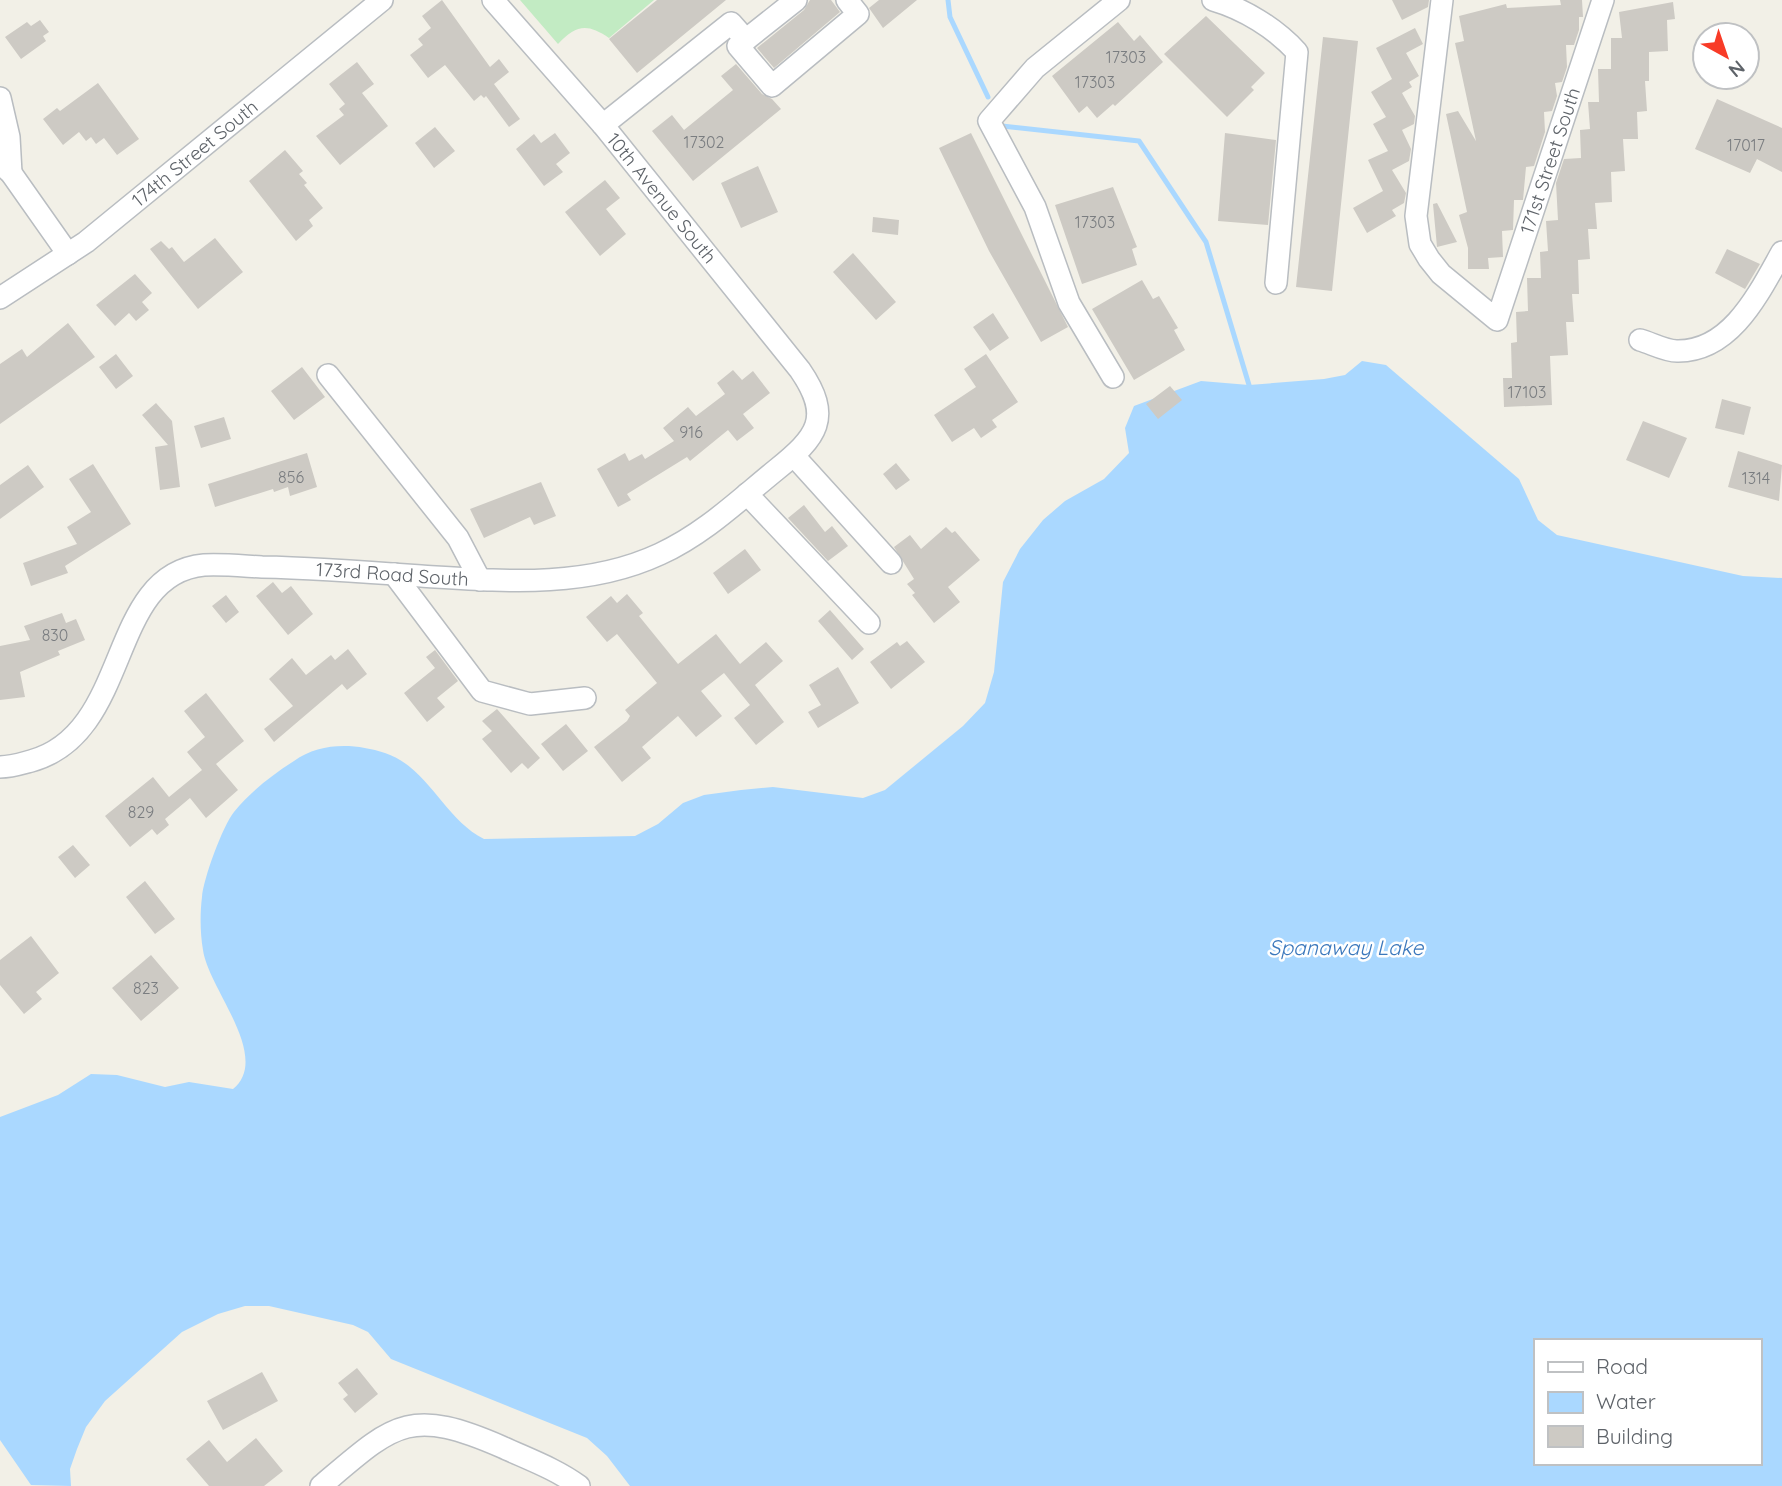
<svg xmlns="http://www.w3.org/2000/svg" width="1782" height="1486" font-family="Quicksand,sans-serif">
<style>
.green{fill:#c2ebc3}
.water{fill:#aad8ff;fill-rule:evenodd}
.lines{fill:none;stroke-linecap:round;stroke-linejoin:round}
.stream{stroke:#aad8ff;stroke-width:5}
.building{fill:#cdcac4}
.minor-casing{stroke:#b9bdc1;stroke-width:24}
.minor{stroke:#fff;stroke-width:21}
.labels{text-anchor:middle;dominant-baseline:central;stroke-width:5;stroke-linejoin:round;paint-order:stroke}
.number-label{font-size:16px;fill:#7a7d80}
.street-label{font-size:19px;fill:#5e6369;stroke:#fff}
.water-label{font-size:21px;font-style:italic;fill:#3b78bc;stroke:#fff}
</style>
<rect width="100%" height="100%" fill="#f2f0e7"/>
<path class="green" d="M 520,0 L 654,0 L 609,38 C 587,23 576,25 558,44 Z"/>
<path class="water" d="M 1362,361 L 1386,365 L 1519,479 L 1538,520 L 1557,535 L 1743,576 L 1782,578 L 1782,1486 L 630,1486 L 607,1456 L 587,1438 L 391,1359 L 368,1332 L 353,1325 L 269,1306 L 245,1306 L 218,1314 L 182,1332 L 105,1401 L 86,1427 L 77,1449 L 70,1469 L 71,1486 L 31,1485 L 0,1440 L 0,1117 L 58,1095 L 91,1074 L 117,1075 L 165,1087 L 189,1082 L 233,1089 C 272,1057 208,988 203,950 C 200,933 200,913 202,897 C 203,880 223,825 234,812 C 250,792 272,775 294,761 C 320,742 355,743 385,753 C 428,767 444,819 484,839 L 635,836 L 658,824 L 683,803 L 704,795 L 741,790 L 773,787 L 863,798 L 885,790 L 963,726 L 985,703 L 994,672 L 1003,582 L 1020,549 L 1043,520 L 1065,501 L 1104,479 L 1129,453 L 1125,428 L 1134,406 L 1201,381 L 1249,385 L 1324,379 L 1345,375 ZM 1535,1341 L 1759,1341 L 1759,1463 L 1535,1463 Z"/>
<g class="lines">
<path class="stream" d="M 948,0 L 950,17 L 988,97
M 1002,126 L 1139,141 L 1206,242 L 1249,385"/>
</g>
<path class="building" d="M 442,0 L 490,67 L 499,59 L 509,72 L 494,84 L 520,119 L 509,127 L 486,96 L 484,98 L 481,95 L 474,101 L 445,65 L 428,78 L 410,55 L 423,45 L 418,39 L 431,28 L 422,16 Z
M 657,0 L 726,0 L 637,73 L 609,39 Z
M 810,0 L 831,0 L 840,12 L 774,68 L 757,48 L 804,10 Z
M 879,0 L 917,0 L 883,28 L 869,8 Z
M 1392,0 L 1429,0 L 1428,7 L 1402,20 Z
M 1560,0 L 1582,0 L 1583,17 L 1579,17 L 1579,30 L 1574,45 L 1566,45 L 1567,67 L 1562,82 L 1555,83 L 1557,96 L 1552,111 L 1544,112 L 1545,132 L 1534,166 L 1526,167 L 1523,200 L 1514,200 L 1513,230 L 1502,231 L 1503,257 L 1488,258 L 1489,269 L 1468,269 L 1468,248 L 1459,215 L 1467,212 L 1446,114 L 1458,111 L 1476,141 L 1455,43 L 1464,41 L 1459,16 L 1506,4 L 1507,8 L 1561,5 Z
M 1673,2 L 1675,19 L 1667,20 L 1668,51 L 1649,52 L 1649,81 L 1645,81 L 1647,111 L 1637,112 L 1638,139 L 1623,139 L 1625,171 L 1611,172 L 1612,202 L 1595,203 L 1597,229 L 1588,229 L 1590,259 L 1578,260 L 1579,294 L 1572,294 L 1574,322 L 1566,322 L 1568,355 L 1550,356 L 1552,405 L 1504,407 L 1503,378 L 1512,378 L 1511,343 L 1517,342 L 1516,312 L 1528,311 L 1527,278 L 1541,278 L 1540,252 L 1548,251 L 1546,221 L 1558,220 L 1556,183 L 1564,159 L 1581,158 L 1580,130 L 1590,129 L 1588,102 L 1599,102 L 1598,69 L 1611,69 L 1611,38 L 1622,38 L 1619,12 Z
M 1206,16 L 1265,73 L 1251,87 L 1254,90 L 1227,117 L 1164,54 Z
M 40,20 L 49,32 L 43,36 L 46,41 L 21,59 L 5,37 L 27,22 L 31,26 Z
M 1118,22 L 1134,41 L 1140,35 L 1163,62 L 1115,106 L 1113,104 L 1097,118 L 1087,106 L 1079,113 L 1052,76 Z
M 1415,28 L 1423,44 L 1406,53 L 1419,76 L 1409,82 L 1412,87 L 1402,93 L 1415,116 L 1414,124 L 1402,130 L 1411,149 L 1409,161 L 1392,170 L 1406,193 L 1404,203 L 1392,210 L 1396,216 L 1367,233 L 1353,208 L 1383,191 L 1368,160 L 1388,151 L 1373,124 L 1386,117 L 1371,92 L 1392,79 L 1376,48 Z
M 1323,37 L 1358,41 L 1332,291 L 1296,287 Z
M 357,62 L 374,84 L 362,93 L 388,126 L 340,165 L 316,136 L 344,115 L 339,109 L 345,104 L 329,84 Z
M 736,64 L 762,94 L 772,99 L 781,109 L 693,181 L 652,131 L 672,115 L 684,130 L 733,90 L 721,76 Z
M 98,83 L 139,139 L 117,155 L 104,138 L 96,144 L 91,137 L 86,141 L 79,132 L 63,145 L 43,119 L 57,108 L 60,111 Z
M 1717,99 L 1782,128 L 1782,172 L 1757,159 L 1750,173 L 1695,149 Z
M 435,127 L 455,151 L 434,168 L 415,143 Z
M 555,133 L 570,153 L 556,164 L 563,172 L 544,186 L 516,149 L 534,134 L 541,143 Z
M 971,133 L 1068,327 L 1041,342 L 989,251 L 939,148 Z
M 1225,133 L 1276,140 L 1268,225 L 1218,221 Z
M 285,150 L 303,171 L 299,174 L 307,183 L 304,185 L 323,208 L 309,220 L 313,226 L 296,241 L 249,181 Z
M 758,166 L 778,212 L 741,228 L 721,183 Z
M 605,180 L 620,198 L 606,209 L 626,234 L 600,256 L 565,212 Z
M 1113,187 L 1137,247 L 1132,249 L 1137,265 L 1082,284 L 1055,205 Z
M 1437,203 L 1457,242 L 1437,247 L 1433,204 Z
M 873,217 L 899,220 L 898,235 L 872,232 Z
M 215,238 L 243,272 L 198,309 L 150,249 L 161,241 L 169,249 L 172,247 L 184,262 Z
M 1727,249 L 1760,264 L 1745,289 L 1715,273 Z
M 853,253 L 896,302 L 876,320 L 833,272 Z
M 135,274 L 152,293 L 142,302 L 149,310 L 136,321 L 129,313 L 115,326 L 96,305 Z
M 1142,280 L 1153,299 L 1159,296 L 1178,328 L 1174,330 L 1185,350 L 1134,380 L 1092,309 Z
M 993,313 L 1009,338 L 990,351 L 973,327 Z
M 68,323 L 95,357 L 0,424 L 0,364 L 22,349 L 27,357 Z
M 116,354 L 133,376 L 116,389 L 99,367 Z
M 986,354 L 1018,402 L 992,420 L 997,427 L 981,438 L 974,428 L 952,442 L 934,415 L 976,387 L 964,369 Z
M 302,367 L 325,397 L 294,420 L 271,391 Z
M 733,370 L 742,380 L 753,371 L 770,393 L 743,414 L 754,428 L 737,441 L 728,430 L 690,461 L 687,457 L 627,494 L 631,500 L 618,507 L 597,469 L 625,453 L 629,461 L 642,454 L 645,459 L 674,441 L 663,428 L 688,407 L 696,416 L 725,394 L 717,383 Z
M 1170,386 L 1182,400 L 1158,419 L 1146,404 Z
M 1722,399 L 1751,407 L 1744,435 L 1715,428 Z
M 156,403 L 172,421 L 180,487 L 160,490 L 155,447 L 168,445 L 142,415 Z
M 224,417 L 231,439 L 201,448 L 194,426 Z
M 1643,421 L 1687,438 L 1669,478 L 1626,460 Z
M 1738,451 L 1782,465 L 1779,501 L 1728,487 Z
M 307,453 L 317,487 L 290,496 L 288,487 L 274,492 L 273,489 L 215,507 L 208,484 Z
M 896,463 L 910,480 L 896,490 L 883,474 Z
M 93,464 L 131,524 L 65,566 L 68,573 L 31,586 L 23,563 L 77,544 L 67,527 L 91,512 L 69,479 Z
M 28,465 L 44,487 L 0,519 L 0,485 Z
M 541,482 L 556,516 L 534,525 L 530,517 L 484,538 L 470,509 Z
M 804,505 L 825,532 L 832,526 L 848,546 L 828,561 L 788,518 Z
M 946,527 L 952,533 L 955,531 L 980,560 L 948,587 L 960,602 L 934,623 L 912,595 L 915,593 L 907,584 L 914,579 L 894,547 L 910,535 L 921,549 Z
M 745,549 L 761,570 L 728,594 L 713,573 Z
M 273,582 L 282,593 L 291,586 L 313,614 L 288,635 L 256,596 Z
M 627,594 L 643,613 L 639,616 L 678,664 L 716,634 L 740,664 L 766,642 L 783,661 L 755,685 L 784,722 L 756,745 L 734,718 L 750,705 L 724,673 L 701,691 L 722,716 L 696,737 L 678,716 L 642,747 L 651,758 L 622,782 L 594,747 L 627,721 L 630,716 L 625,710 L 657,683 L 617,634 L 607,642 L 586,617 L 611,596 L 617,603 Z
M 226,595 L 239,612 L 226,623 L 212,606 Z
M 830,610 L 864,649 L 852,660 L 818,621 Z
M 62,613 L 66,623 L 76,619 L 85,640 L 58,651 L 60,655 L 20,672 L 25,697 L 0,700 L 0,646 L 30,640 L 24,626 Z
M 907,641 L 925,662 L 891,689 L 870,662 L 897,642 L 900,646 Z
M 348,649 L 367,674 L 347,690 L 342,684 L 274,742 L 264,729 L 293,706 L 269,679 L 292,658 L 306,675 L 331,655 L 335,660 Z
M 435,650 L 458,681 L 437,698 L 445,707 L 427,722 L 404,693 L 435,668 L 426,657 Z
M 838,667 L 859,703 L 818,728 L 808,712 L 821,705 L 809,685 Z
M 206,693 L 244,741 L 216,764 L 238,790 L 206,818 L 190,798 L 165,819 L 169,825 L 157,835 L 152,829 L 130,847 L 105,816 L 153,777 L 169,797 L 202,770 L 187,752 L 205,737 L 184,711 Z
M 497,709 L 540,758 L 528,769 L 522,763 L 511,773 L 482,739 L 492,731 L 482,721 Z
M 566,724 L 588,751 L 563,771 L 541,744 Z
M 73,845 L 90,865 L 75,878 L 58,857 Z
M 145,881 L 175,919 L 155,934 L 126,897 Z
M 31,936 L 59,973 L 36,992 L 42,999 L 24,1014 L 0,985 L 0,960 Z
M 151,955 L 179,988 L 141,1021 L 112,988 Z
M 357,1368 L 378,1394 L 355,1413 L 343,1399 L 348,1395 L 338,1383 Z
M 262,1372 L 278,1401 L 223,1430 L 207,1401 Z
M 256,1438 L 283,1471 L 264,1486 L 209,1486 L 186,1459 L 209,1440 L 227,1462 Z"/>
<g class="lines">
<g class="minor-casing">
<g id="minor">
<path d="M 796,0 L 738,46 L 772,86 L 858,14 L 847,0"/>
<path d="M 1213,0 C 1244,9 1275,28 1297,52 L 1276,283"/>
<path id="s1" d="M 1442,0 L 1416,216 L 1420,244 L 1429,259 L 1441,274 L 1497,320 L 1603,0"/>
<path d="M 0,98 L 9,137 L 11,173"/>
<path d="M 603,125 L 731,23 L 746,40"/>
<path d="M 0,163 L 11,173 L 68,254"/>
<path id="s2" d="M 0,298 L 86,242 L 382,0"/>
<path d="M 1640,340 C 1651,343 1665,351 1677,351 C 1731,352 1759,293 1782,252"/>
<path d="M 328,375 L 458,538 L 480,580"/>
<path d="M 1113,377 L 1069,303 L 1035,207 L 989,121 L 1035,68 L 1119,0"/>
<path d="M 794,456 L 891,563"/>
<path d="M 747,494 L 869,623"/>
<path d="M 394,574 L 482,691 L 530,704 L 585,698"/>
<path id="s3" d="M 0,767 C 11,767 20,764 31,761 C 133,733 106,574 204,565 C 223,564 243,566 262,567 C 315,568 368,572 421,576 C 501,581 585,589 660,554 C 704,534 739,500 776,470 C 817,437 833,418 800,370 L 603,125 L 493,0"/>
<path d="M 321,1486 C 394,1424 408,1406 502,1447 C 528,1459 556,1469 579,1486"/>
</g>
</g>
<use href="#minor" class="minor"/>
</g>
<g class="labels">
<g class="number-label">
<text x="1126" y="57">17303</text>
<text x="1095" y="82">17303</text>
<text x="704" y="142">17302</text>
<text x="1746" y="145">17017</text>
<text x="1095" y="222">17303</text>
<text x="1527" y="392">17103</text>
<text x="691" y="432">916</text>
<text x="291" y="477">856</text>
<text x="1756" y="478">1314</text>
<text x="55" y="635">830</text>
<text x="141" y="812">829</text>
<text x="146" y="988">823</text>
</g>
<g class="street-label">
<text stroke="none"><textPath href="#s2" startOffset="243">174th Street South</textPath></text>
<text stroke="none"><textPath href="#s1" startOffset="523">171st Street South</textPath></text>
<text transform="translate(662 198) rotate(51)">10th Avenue South</text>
<text stroke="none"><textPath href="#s3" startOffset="495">173rd Road South</textPath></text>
</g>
<g class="water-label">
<text x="1346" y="947">Spanaway Lake</text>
</g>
</g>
<rect x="1534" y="1339" width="228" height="126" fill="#ffffff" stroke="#bfc1c3" stroke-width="2"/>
<rect x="1548" y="1362" width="35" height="10" fill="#ffffff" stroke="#bfc1c3" stroke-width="2"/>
<text x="1596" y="1374" font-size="21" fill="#5e6369">Road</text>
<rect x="1548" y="1392" width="35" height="21" fill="#aad8ff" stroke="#bfc1c3" stroke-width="2"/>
<text x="1596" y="1409" font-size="21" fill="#5e6369">Water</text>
<rect x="1548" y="1426" width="35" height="21" fill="#cdcac4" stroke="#bfc1c3" stroke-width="2"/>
<text x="1596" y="1444" font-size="21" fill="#5e6369">Building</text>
<g transform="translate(1726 56) rotate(140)"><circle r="33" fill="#ffffff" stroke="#bfc1c3" stroke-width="2"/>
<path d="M0-5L12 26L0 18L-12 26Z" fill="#f83b27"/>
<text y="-10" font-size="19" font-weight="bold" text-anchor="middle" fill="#5e6369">N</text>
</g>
</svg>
